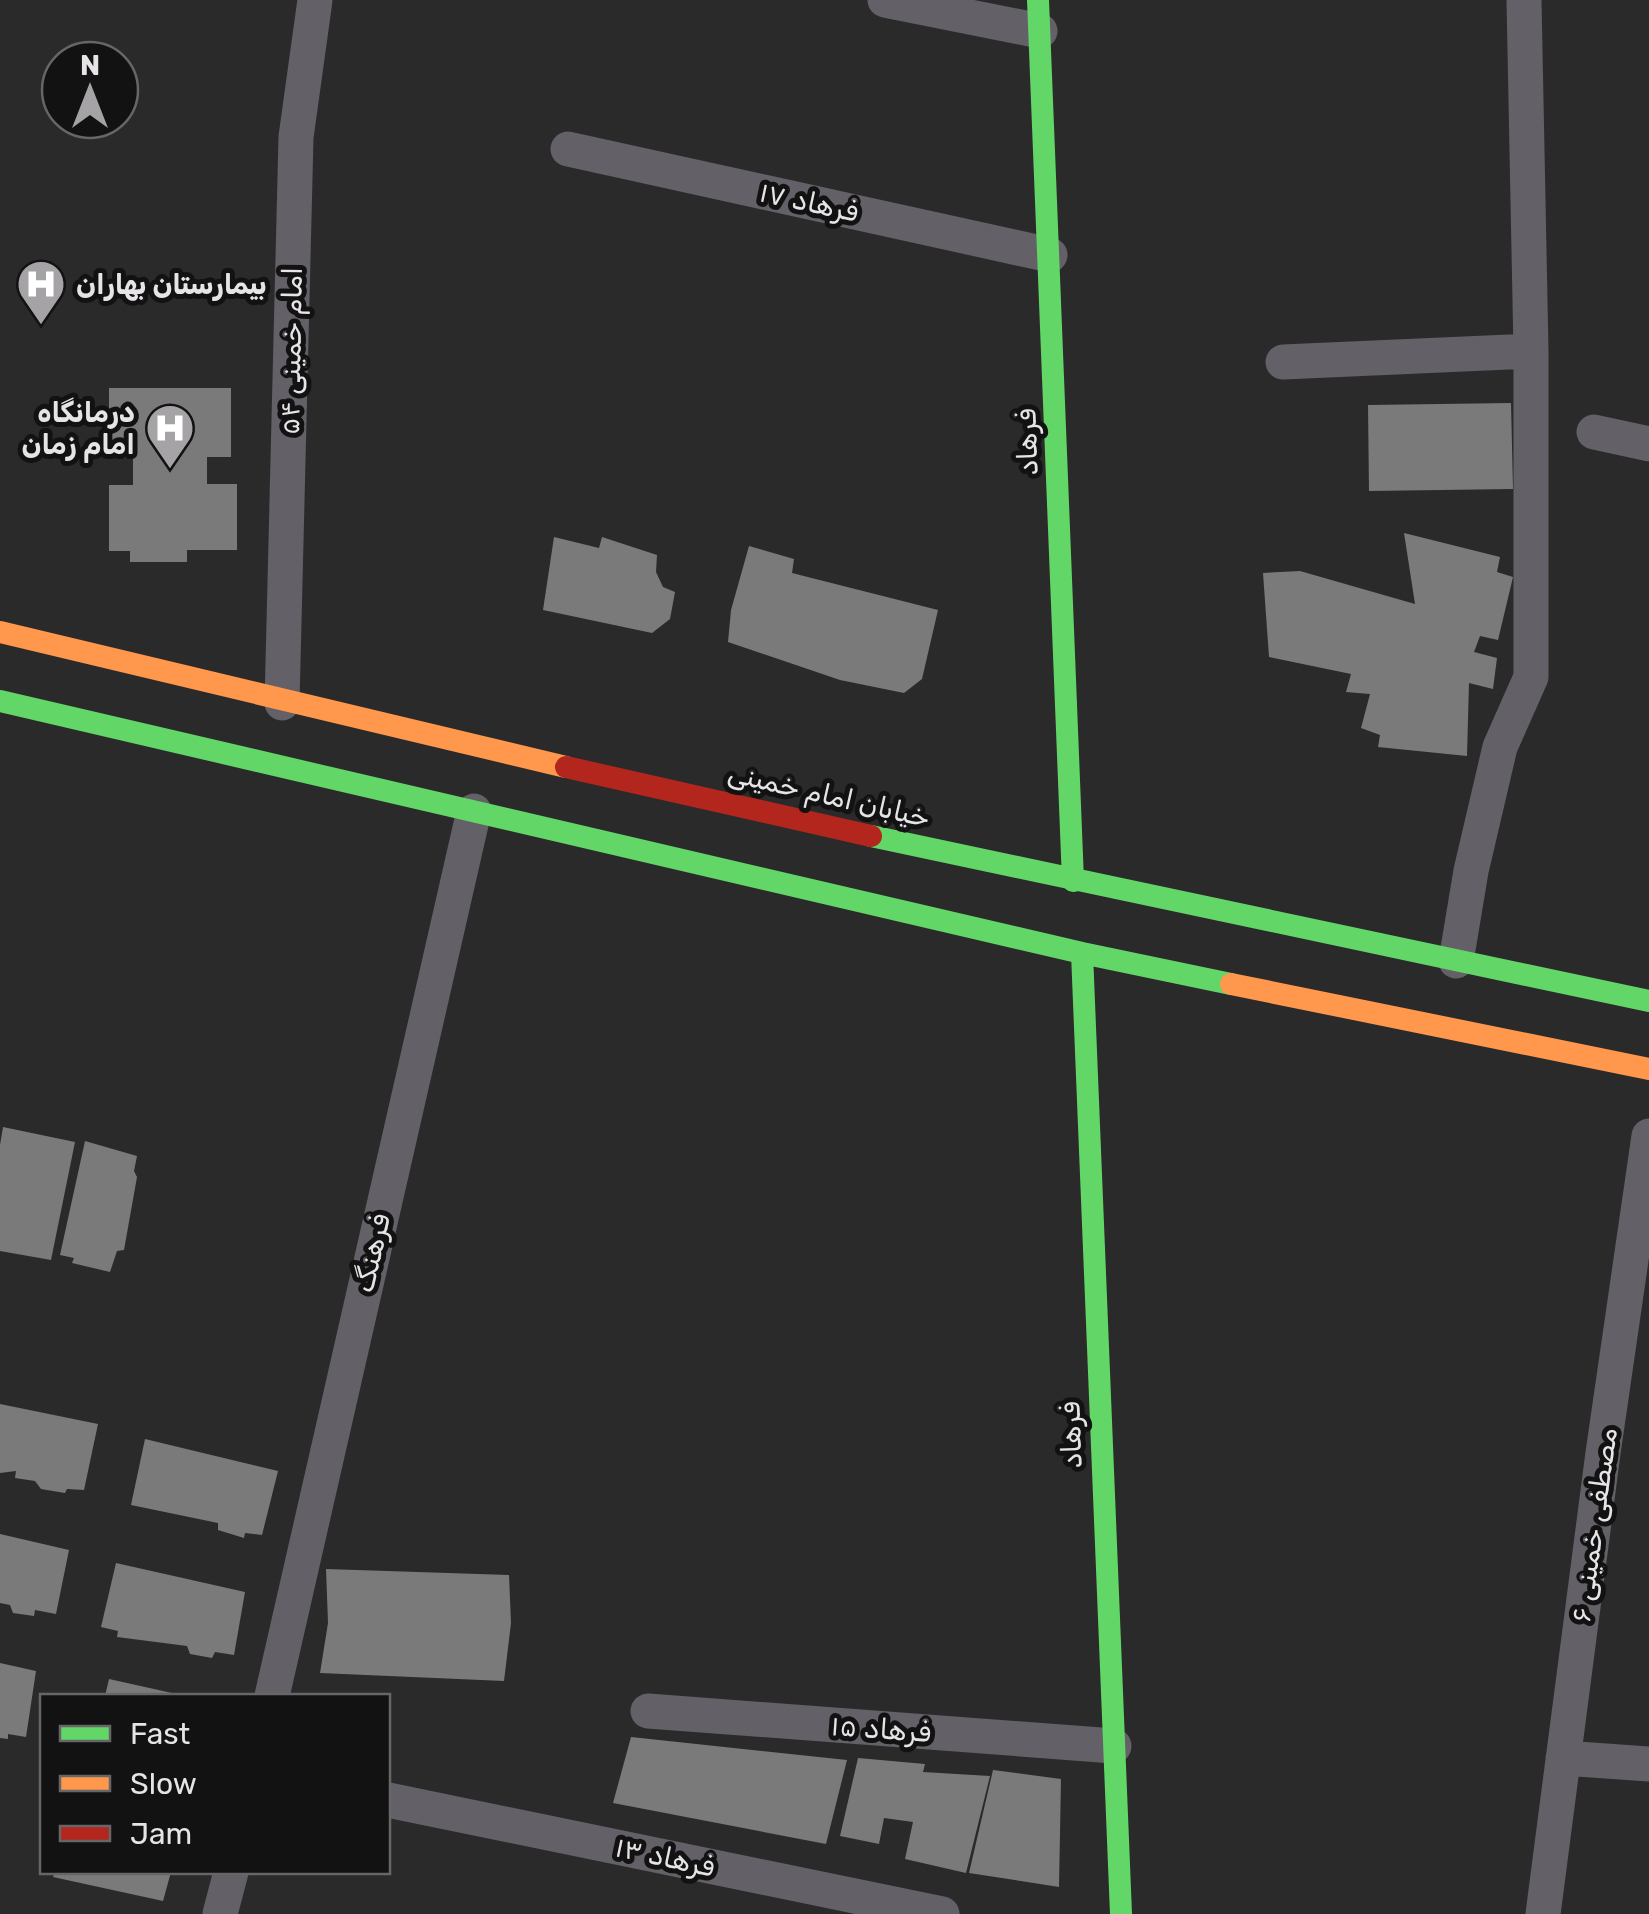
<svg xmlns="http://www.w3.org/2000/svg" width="1649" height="1914" font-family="Rubik,Cairo,sans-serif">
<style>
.building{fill:#7b7a7b}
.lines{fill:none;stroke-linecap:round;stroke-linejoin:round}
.street{stroke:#646067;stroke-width:35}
.fast{stroke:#63d668;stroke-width:22}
.slow{stroke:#ff974d;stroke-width:22}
.jam{stroke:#b3261e;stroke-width:22}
.labels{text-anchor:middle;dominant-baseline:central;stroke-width:10;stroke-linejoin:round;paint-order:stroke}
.street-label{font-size:28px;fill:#e6e4e6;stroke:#131213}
.poi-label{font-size:28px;font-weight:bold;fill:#e6e4e6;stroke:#131213;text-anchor:start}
</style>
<rect width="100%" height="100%" fill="#2b2a2b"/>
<path class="building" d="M 109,388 L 231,388 L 231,457 L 207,457 L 207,484 L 237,484 L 237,550 L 187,550 L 187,562 L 130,562 L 130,551 L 109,551 L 109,485 L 133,485 L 133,458 L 109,458 Z
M 1511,403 L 1513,489 L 1369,491 L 1368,405 Z
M 1404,533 L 1500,557 L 1497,572 L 1513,577 L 1498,640 L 1480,636 L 1474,652 L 1497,658 L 1493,689 L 1469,683 L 1467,756 L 1378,747 L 1380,735 L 1361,728 L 1370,694 L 1346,692 L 1351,674 L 1269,657 L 1263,573 L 1300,571 L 1415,604 Z
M 554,537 L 599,548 L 602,537 L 657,555 L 656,572 L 663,587 L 675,592 L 670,619 L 652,633 L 543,610 Z
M 749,546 L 794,559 L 792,573 L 938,610 L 922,679 L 904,693 L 840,680 L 728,642 L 731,610 Z
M 3,1127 L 75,1142 L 51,1260 L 0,1251 L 0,1145 Z
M 85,1141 L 137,1156 L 134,1171 L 137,1177 L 124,1250 L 117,1251 L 110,1272 L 72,1263 L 74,1258 L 60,1255 Z
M 0,1404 L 98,1424 L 84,1490 L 67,1489 L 65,1493 L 41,1489 L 35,1481 L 15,1478 L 16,1471 L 0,1473 Z
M 145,1439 L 278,1471 L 262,1535 L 245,1533 L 244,1538 L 218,1530 L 218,1523 L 131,1505 Z
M 0,1534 L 69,1550 L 56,1614 L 35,1610 L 34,1616 L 13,1613 L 10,1605 L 0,1603 Z
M 116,1563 L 245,1592 L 234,1655 L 215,1652 L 212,1658 L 190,1654 L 187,1646 L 117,1637 L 118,1631 L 101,1627 Z
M 326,1569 L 509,1575 L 511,1623 L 504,1681 L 320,1673 L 328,1623 Z
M 0,1663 L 36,1671 L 26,1737 L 8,1734 L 8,1739 L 0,1738 Z
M 109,1679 L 181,1695 L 181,1696 L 105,1696 Z
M 631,1737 L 847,1760 L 826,1844 L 613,1803 Z
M 858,1758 L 925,1764 L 923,1772 L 990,1776 L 966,1873 L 905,1859 L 913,1822 L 884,1818 L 879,1844 L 840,1836 Z
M 993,1770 L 1061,1779 L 1059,1887 L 969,1873 Z
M 55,1872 L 171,1872 L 163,1901 L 53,1877 Z"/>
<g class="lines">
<path class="street" d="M 885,0 L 1040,31
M 1524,0 L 1531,351
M 568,149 L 1050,255
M 1283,362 L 1531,351 L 1531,677 L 1500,747 L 1471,871 L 1456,961
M 1594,432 L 1649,444
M 282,703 L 296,137 L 315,0
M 272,1696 L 474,811
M 648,1711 L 1114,1746
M 1563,1758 L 1649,1764
M 388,1800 L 942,1914
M 220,1914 L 231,1872
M 1543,1914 L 1603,1453 L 1649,1136"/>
<path class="fast" d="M 1038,0 L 1073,881
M 0,701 L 1082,953 L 1231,984
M 871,836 L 1649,1001
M 1082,953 L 1121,1914"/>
<path class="slow" d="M 0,632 L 566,767
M 1231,984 L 1649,1069"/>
<path class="jam" d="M 566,767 L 871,836"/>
</g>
<defs>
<g id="hospital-pin" transform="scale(2.5)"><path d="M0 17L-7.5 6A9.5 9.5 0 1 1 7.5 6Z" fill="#a5a3a5" stroke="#131213"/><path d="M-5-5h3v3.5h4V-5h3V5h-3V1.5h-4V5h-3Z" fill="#fff"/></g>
</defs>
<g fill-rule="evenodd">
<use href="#hospital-pin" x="41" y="284"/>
<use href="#hospital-pin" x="170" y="428"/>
</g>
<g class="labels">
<g class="street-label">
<text transform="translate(809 202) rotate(12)">فرهاد ۱۷</text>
<text transform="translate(291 351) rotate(-89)">امام خمینی ۵۴</text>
<text transform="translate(1027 442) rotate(-92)">فرهاد</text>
<text transform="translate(829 795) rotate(13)">خیابان امام خمینی</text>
<text transform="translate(372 1253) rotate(-77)">فرهنگ</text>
<text transform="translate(1071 1435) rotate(-92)">فرهاد</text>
<text transform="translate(1594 1525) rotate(-82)">مصطفی خمینی ۶</text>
<text transform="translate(881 1729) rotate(4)">فرهاد ۱۵</text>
<text transform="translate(665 1857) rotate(12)">فرهاد ۱۳</text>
</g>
<g class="poi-label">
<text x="76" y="284">بیمارستان بهاران</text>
<text x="135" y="412" text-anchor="end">درمانگاه<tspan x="135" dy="32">امام زمان</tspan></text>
</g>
</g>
<rect x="40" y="1694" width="350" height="180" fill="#131213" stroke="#676667" stroke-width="2.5"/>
<rect x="60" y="1726" width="50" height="15" fill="#63d668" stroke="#676667" stroke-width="2.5"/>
<text x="130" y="1744" font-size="30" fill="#e6e4e6">Fast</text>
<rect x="60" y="1776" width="50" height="15" fill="#ff974d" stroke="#676667" stroke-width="2.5"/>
<text x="130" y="1794" font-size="30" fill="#e6e4e6">Slow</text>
<rect x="60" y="1826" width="50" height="15" fill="#b3261e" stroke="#676667" stroke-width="2.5"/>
<text x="130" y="1844" font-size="30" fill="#e6e4e6">Jam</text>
<g transform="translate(90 90)"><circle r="48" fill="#131213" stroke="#676667" stroke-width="2.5"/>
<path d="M0-8L18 38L0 25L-18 38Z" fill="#a5a3a5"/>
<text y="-15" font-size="28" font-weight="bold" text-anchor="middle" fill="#e6e4e6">N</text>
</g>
</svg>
